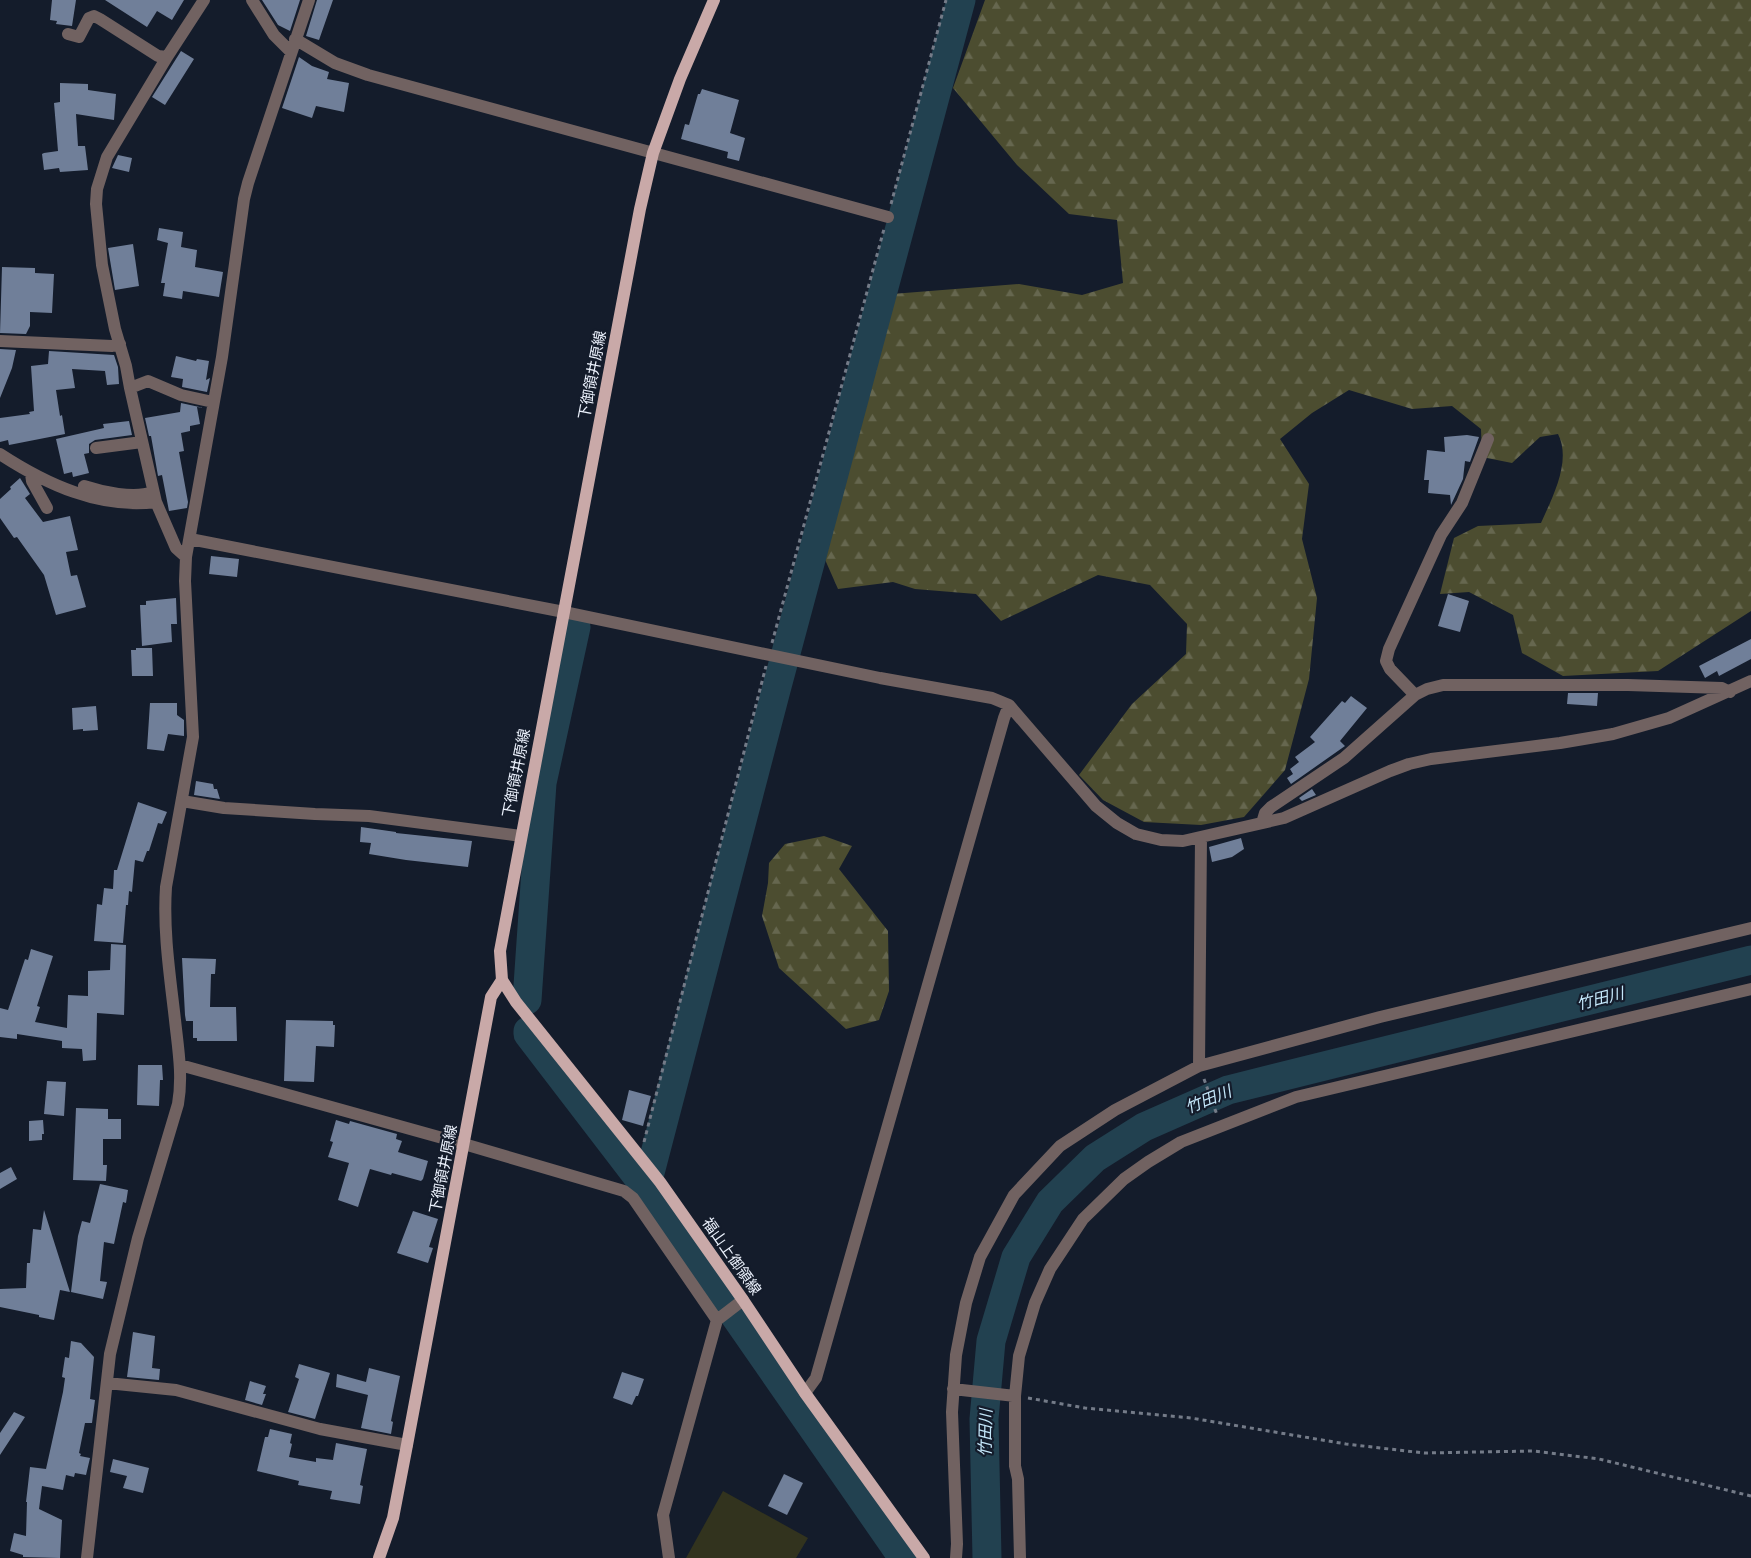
<svg xmlns="http://www.w3.org/2000/svg" width="1751" height="1558" font-family="'PT Sans','Noto Sans JP',sans-serif">
<style>
.green{fill:#32331e}
.forest{fill:url(#forest-firs)}
.lines{fill:none;stroke-linecap:round;stroke-linejoin:round}
.river{stroke:#224150;stroke-width:29}
.building{fill:#707f99}
.path{stroke:#747b88;stroke-width:3;stroke-dasharray:4 4;stroke-linecap:butt}
.minor{stroke:#716261;stroke-width:12}
.major{stroke:#c9a9a8;stroke-width:12}
.labels{text-anchor:middle;dominant-baseline:central;stroke-width:4.5;stroke-linejoin:round;paint-order:stroke}
.street-label{font-size:15px;fill:#ecf2fd;stroke:#141c2b}
.water-label{font-size:16px;font-style:italic;fill:#c5e8fb;stroke:#141c2b}
</style>
<defs>
<pattern id="forest-firs" width="22" height="20" patternUnits="userSpaceOnUse" patternTransform="scale(1.25)"><rect width="22" height="20" fill="#4c4d30"/><path d="M5 1l3.5 6h-7zM16 11l3.5 6h-7z" fill="#66674f"/></pattern>
</defs>
<rect width="100%" height="100%" fill="#141c2b"/>
<path class="green" d="M 723,1491 L 808,1538 L 796,1558 L 686,1558 Z"/>
<path class="forest" d="M 985,0 L 1751,0 L 1751,611 L 1658,671 L 1563,676 L 1522,653 L 1513,615 L 1469,592 L 1440,594 L 1454,538 L 1478,526 L 1541,523 C 1552,498 1572,461 1558,434 L 1540,437 L 1512,463 L 1482,457 L 1481,429 L 1452,406 L 1412,409 L 1349,390 L 1312,413 L 1280,439 L 1309,484 L 1302,539 L 1317,598 L 1309,679 L 1285,770 L 1244,817 L 1201,825 L 1144,822 L 1103,800 L 1079,775 L 1132,704 L 1186,654 L 1187,624 L 1150,585 L 1098,575 L 1001,621 L 976,594 L 915,589 L 893,582 L 838,589 L 823,555 L 892,294 L 1019,284 L 1082,295 L 1123,283 L 1117,220 L 1069,214 L 1017,165 L 953,88 Z
M 824,836 L 852,846 L 839,869 L 888,931 L 889,991 L 879,1020 L 846,1029 L 779,968 L 762,916 L 768,883 L 769,863 L 785,844 Z"/>
<g class="lines">
<path class="river" d="M 527,1000 L 542,783 L 576,627
M 528,1031 L 528,1034 L 646,1188 L 903,1558
M 646,1188 L 776,690 L 961,0
M 987,1558 L 984,1419 L 991,1341 L 1016,1257 L 1050,1202 L 1095,1158 L 1144,1127 L 1228,1090 L 1751,960"/>
</g>
<path class="building" d="M 52,0 L 76,0 L 72,26 L 56,24 L 57,21 L 50,20 Z
M 105,0 L 184,0 L 172,20 L 157,11 L 147,27 Z
M 262,0 L 300,0 L 290,31 L 278,25 Z
M 317,0 L 333,0 L 319,40 L 306,36 Z
M 181,51 L 194,59 L 165,105 L 152,97 Z
M 299,57 L 312,66 L 329,72 L 327,79 L 349,83 L 344,112 L 316,106 L 312,118 L 282,108 Z
M 60,83 L 88,84 L 88,90 L 116,94 L 114,120 L 76,114 L 78,146 L 85,146 L 88,170 L 60,172 L 59,168 L 44,170 L 42,154 L 44,153 L 58,151 L 54,103 L 60,102 Z
M 702,89 L 739,100 L 730,133 L 745,138 L 739,161 L 727,158 L 728,152 L 681,139 L 685,124 L 689,125 L 698,94 L 700,94 Z
M 118,155 L 132,158 L 129,172 L 112,168 Z
M 159,228 L 183,232 L 181,247 L 197,250 L 195,267 L 223,272 L 219,297 L 183,291 L 182,299 L 163,296 L 165,283 L 161,283 L 168,243 L 157,240 Z
M 133,244 L 139,286 L 115,290 L 108,248 Z
M 2,267 L 35,268 L 35,273 L 54,274 L 52,313 L 30,312 L 30,326 L 26,334 L 0,333 Z
M 0,349 L 16,350 L 12,368 L 0,398 Z
M 49,351 L 114,355 L 118,367 L 119,384 L 107,385 L 105,371 L 72,369 L 75,388 L 56,390 L 60,416 L 62,415 L 65,434 L 9,445 L 8,440 L 0,442 L 0,418 L 30,414 L 29,412 L 34,411 L 31,366 L 48,364 Z
M 176,356 L 196,361 L 197,359 L 209,361 L 206,380 L 210,378 L 207,392 L 182,387 L 183,379 L 171,377 Z
M 181,403 L 204,408 L 197,407 L 200,424 L 190,426 L 190,431 L 181,433 L 184,451 L 179,452 L 188,502 L 187,508 L 169,511 L 162,475 L 158,476 L 151,436 L 149,436 L 145,418 L 180,412 Z
M 129,421 L 132,435 L 95,440 L 89,444 L 89,453 L 84,454 L 89,473 L 73,477 L 72,472 L 64,474 L 56,439 L 104,428 L 103,424 Z
M 1467,435 L 1479,437 L 1470,462 L 1465,461 L 1463,479 L 1451,505 L 1450,495 L 1428,493 L 1429,480 L 1424,480 L 1427,450 L 1445,452 L 1444,437 Z
M 20,478 L 30,494 L 25,498 L 43,522 L 70,516 L 78,550 L 66,552 L 71,576 L 77,575 L 86,607 L 56,615 L 44,575 L 17,537 L 14,538 L 0,518 L 0,499 L 11,489 L 10,487 Z
M 211,556 L 239,559 L 237,577 L 209,574 Z
M 1448,594 L 1469,601 L 1460,632 L 1438,626 Z
M 176,598 L 177,624 L 171,624 L 172,642 L 142,646 L 140,605 L 146,605 L 146,601 Z
M 1751,639 L 1751,659 L 1719,676 L 1717,671 L 1705,678 L 1699,666 Z
M 136,648 L 152,648 L 153,676 L 132,676 L 131,650 L 136,650 Z
M 1568,693 L 1598,693 L 1597,706 L 1567,704 Z
M 1351,696 L 1367,708 L 1340,741 L 1345,746 L 1291,784 L 1287,778 L 1293,774 L 1290,769 L 1299,762 L 1295,757 L 1315,742 L 1310,737 L 1342,701 L 1345,703 Z
M 150,703 L 177,703 L 177,715 L 184,720 L 184,736 L 168,734 L 164,751 L 147,749 Z
M 96,706 L 98,730 L 83,731 L 83,729 L 73,730 L 72,708 Z
M 196,781 L 213,784 L 214,789 L 217,789 L 220,799 L 194,795 Z
M 1312,789 L 1316,795 L 1302,801 L 1299,798 Z
M 138,802 L 167,812 L 162,824 L 158,823 L 149,851 L 147,851 L 143,862 L 135,860 L 132,892 L 129,891 L 128,905 L 126,905 L 123,943 L 94,941 L 97,904 L 102,905 L 104,888 L 113,889 L 114,870 L 117,870 Z
M 361,827 L 396,832 L 396,833 L 472,841 L 468,867 L 406,860 L 369,854 L 371,843 L 360,842 Z
M 1241,838 L 1244,849 L 1232,857 L 1212,862 L 1209,847 Z
M 111,944 L 126,945 L 124,1015 L 97,1013 L 96,1060 L 83,1061 L 82,1049 L 62,1048 L 62,1041 L 17,1034 L 17,1039 L 0,1037 L 0,1008 L 8,1010 L 25,959 L 28,960 L 31,949 L 53,956 L 37,1006 L 40,1007 L 35,1022 L 67,1028 L 68,995 L 88,996 L 88,971 L 110,970 Z
M 182,958 L 216,959 L 215,974 L 211,974 L 210,1007 L 236,1007 L 237,1041 L 197,1041 L 197,1038 L 193,1038 L 193,1021 L 186,1021 L 185,1015 Z
M 286,1020 L 333,1021 L 333,1025 L 335,1025 L 334,1047 L 316,1046 L 314,1082 L 284,1081 Z
M 138,1065 L 162,1065 L 163,1080 L 160,1080 L 159,1106 L 137,1105 Z
M 47,1081 L 66,1082 L 64,1116 L 44,1114 Z
M 629,1090 L 651,1096 L 643,1126 L 622,1120 Z
M 76,1108 L 108,1109 L 108,1119 L 121,1119 L 121,1139 L 103,1139 L 103,1165 L 107,1165 L 106,1181 L 73,1180 Z
M 43,1120 L 44,1134 L 42,1134 L 42,1140 L 29,1141 L 29,1121 Z
M 336,1120 L 349,1124 L 350,1121 L 397,1134 L 396,1139 L 402,1141 L 398,1152 L 428,1161 L 423,1179 L 421,1181 L 392,1173 L 391,1175 L 370,1169 L 358,1207 L 338,1200 L 349,1163 L 328,1157 L 333,1142 L 330,1141 Z
M 11,1167 L 17,1179 L 0,1189 L 0,1173 Z
M 100,1184 L 128,1190 L 126,1203 L 123,1202 L 114,1244 L 104,1242 L 100,1281 L 107,1282 L 103,1299 L 71,1292 L 78,1236 L 82,1221 L 90,1223 Z
M 44,1210 L 70,1292 L 60,1290 L 54,1320 L 39,1317 L 39,1315 L 0,1307 L 0,1289 L 26,1288 L 27,1263 L 30,1263 L 33,1229 L 41,1230 Z
M 413,1211 L 438,1219 L 429,1247 L 433,1248 L 428,1263 L 397,1253 Z
M 133,1332 L 155,1336 L 152,1368 L 160,1369 L 159,1380 L 127,1377 Z
M 71,1341 L 81,1343 L 94,1357 L 90,1399 L 95,1400 L 92,1423 L 85,1423 L 79,1453 L 81,1454 L 80,1456 L 90,1458 L 86,1475 L 75,1473 L 74,1477 L 66,1475 L 63,1490 L 42,1486 L 39,1509 L 62,1520 L 60,1558 L 23,1557 L 23,1555 L 10,1551 L 14,1533 L 26,1536 L 27,1502 L 26,1502 L 30,1467 L 46,1469 L 63,1392 L 65,1378 L 62,1377 L 65,1357 L 69,1358 Z
M 299,1364 L 330,1373 L 315,1419 L 288,1412 L 299,1379 L 295,1377 Z
M 369,1368 L 400,1376 L 391,1421 L 393,1422 L 391,1434 L 361,1428 L 368,1395 L 336,1387 L 337,1374 L 366,1382 Z
M 622,1372 L 644,1379 L 638,1396 L 636,1396 L 632,1405 L 613,1398 Z
M 250,1381 L 266,1386 L 263,1394 L 266,1394 L 262,1405 L 245,1400 Z
M 14,1412 L 25,1417 L 0,1455 L 0,1433 Z
M 270,1429 L 292,1434 L 290,1443 L 292,1444 L 289,1457 L 316,1462 L 316,1458 L 333,1460 L 336,1443 L 367,1449 L 360,1485 L 363,1486 L 360,1504 L 330,1499 L 332,1491 L 298,1485 L 299,1481 L 257,1471 L 265,1437 L 268,1437 Z
M 113,1459 L 149,1468 L 143,1493 L 123,1488 L 127,1476 L 110,1472 Z
M 784,1474 L 803,1483 L 787,1515 L 768,1506 Z"/>
<g class="lines">
<path class="path" d="M 891,204 L 946,0
M 772,643 L 884,229
M 1204,1079 L 1217,1115
M 644,1142 L 766,666
M 1028,1398 L 1085,1408 L 1191,1418 L 1346,1444 L 1424,1453 L 1533,1451 L 1599,1459 L 1751,1496"/>
<path class="minor" d="M 252,0 L 274,35 L 291,52
M 68,34 L 79,37 L 89,18 L 94,16 L 100,19 L 158,56 L 167,57
M 295,39 L 335,63 L 368,75 L 888,217
M 0,341 L 112,346 L 120,344
M 130,388 L 148,381 L 181,395 L 213,402
M 96,448 L 142,442
M 0,454 C 46,484 99,509 156,502
M 31,474 L 32,481 L 47,508
M 84,486 C 102,492 134,499 153,492
M 190,539 L 564,612 L 880,678 L 992,698 L 1009,705 L 1096,806 L 1117,823 L 1136,834 L 1161,840 L 1183,841 L 1284,818 L 1390,771 L 1409,764 L 1431,759 L 1560,743 L 1613,734 L 1669,718 L 1751,681
M 186,557 L 176,548 L 156,502 L 130,388 L 126,366 L 115,329 L 102,265 L 96,204 L 97,189 L 107,157 L 167,57 L 204,0
M 1415,695 L 1390,669 L 1386,661 L 1389,649 L 1441,535 L 1462,503 L 1488,439
M 182,801 L 224,808 L 315,814 L 369,816 L 521,836
M 1262,823 L 1265,813 L 1271,807 L 1344,758 L 1415,695 L 1427,689 L 1443,685 L 1628,685 L 1722,688 L 1730,692
M 180,1065 L 464,1144 L 624,1191 L 633,1198 L 717,1320
M 1199,1066 L 1201,837
M 107,1383 L 176,1390 L 320,1429 L 407,1445
M 953,1389 L 1015,1396
M 805,1393 L 816,1378 L 1004,718 L 1009,705
M 87,1558 L 110,1354 L 138,1238 L 178,1104 C 183,1076 178,1048 175,1020 C 170,976 163,931 166,887 L 193,737 L 185,581 L 186,557 L 222,357 L 244,199 L 248,183 L 309,0
M 669,1558 L 663,1515 L 717,1320 L 743,1300
M 956,1558 L 957,1544 L 952,1412 L 956,1355 L 966,1303 L 980,1257 L 1014,1195 L 1060,1146 L 1115,1110 L 1199,1066 L 1380,1017 L 1751,928
M 1020,1558 L 1018,1479 L 1015,1466 L 1015,1396 L 1019,1356 L 1035,1303 L 1050,1269 L 1083,1219 L 1124,1179 L 1148,1162 L 1181,1142 L 1296,1097 L 1751,989"/>
<path class="major" d="M 714,0 L 680,79 L 653,153 L 640,209 L 500,951 L 502,980 L 516,1002 L 660,1182 L 743,1300 L 805,1393 L 924,1558
M 379,1558 L 393,1518 L 407,1445 L 491,997 L 502,980"/>
</g>
<g class="labels">
<g class="street-label">
<text transform="translate(592 375) rotate(-79)">下御領井原線</text>
<text transform="translate(516 773) rotate(-79)">下御領井原線</text>
<text transform="translate(443 1169) rotate(-79)">下御領井原線</text>
<text transform="translate(732 1256) rotate(55)">福山上御領線</text>
</g>
<g class="water-label">
<text transform="translate(1600 998) rotate(-14)">竹田川</text>
<text transform="translate(1208 1099) rotate(-22)">竹田川</text>
<text transform="translate(985 1433) rotate(-89)">竹田川</text>
</g>
</g>
</svg>
